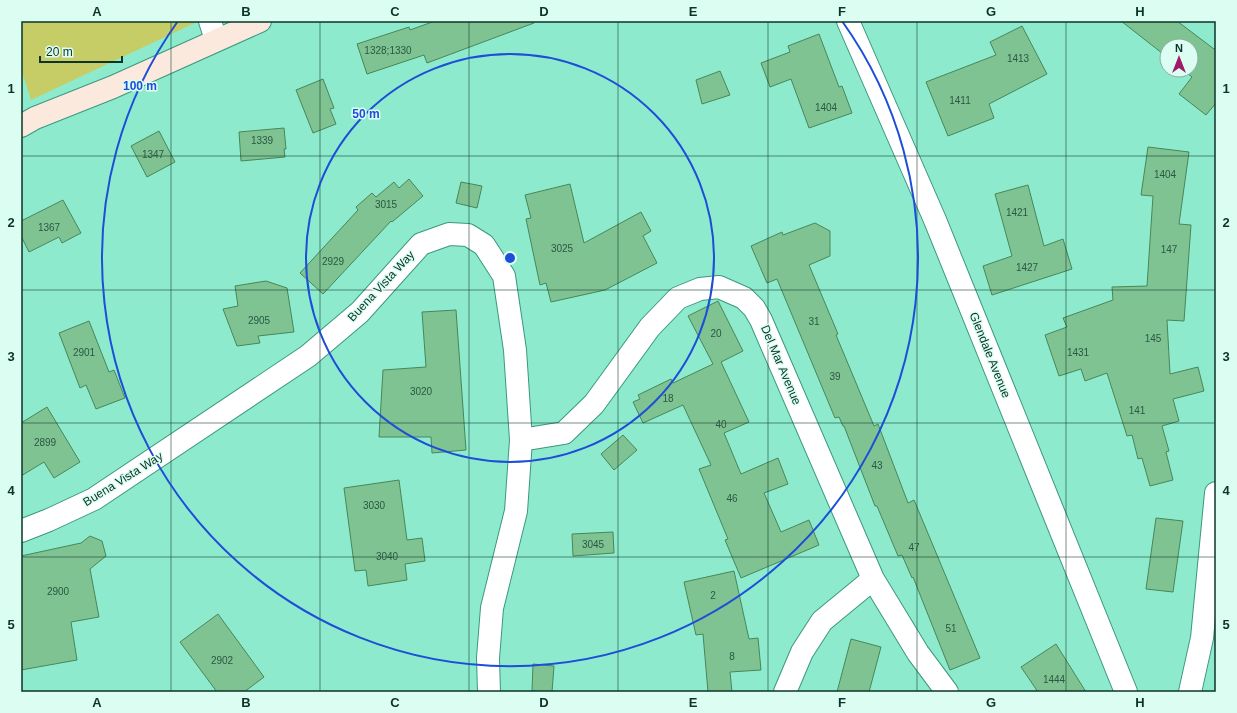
<svg xmlns="http://www.w3.org/2000/svg" width="1237" height="713" font-family="Arial,sans-serif">
<style>
.green{fill:#c6cd67}
.building{fill:#80c392;stroke:#46875a}
.lines{fill:none;stroke-linecap:round;stroke-linejoin:round}
.street-casing{stroke:#3a987f;stroke-width:24}
.secondary-casing{stroke:#3a987f;stroke-width:24}
.street{stroke:#fff;stroke-width:22}
.secondary{stroke:#fce9de;stroke-width:22}
.grid{fill:none;stroke:#0c3429;stroke-width:1;stroke-opacity:0.55}
.ring{fill:none;stroke:#1d4ed8;stroke-width:2}
.labels{text-anchor:middle;dominant-baseline:central;stroke-width:3;stroke-linejoin:round;paint-order:stroke}
.number-label{font-size:10px;fill:#295843}
.street-label{font-size:12px;fill:#0c3429;stroke:#dcfef2}
.centre{fill:#1d4ed8;stroke:#dcfef2;stroke-width:2}
.ring-label{font-size:12px;text-anchor:middle;font-weight:bold;fill:#1d4ed8;stroke:#dcfef2;stroke-width:3;stroke-linejoin:round;paint-order:stroke}
.neatline{fill:none;stroke:#0c3429;stroke-width:1.5}
.grid-label{font-size:13px;text-anchor:middle;font-weight:bold;fill:#0c3429}
</style>
<rect width="100%" height="100%" fill="#8eeacd"/>
<path class="green" d="M 21,21 L 199,21 L 31,100 L 21,69 Z"/>
<path class="building" d="M 435,21 L 533,21 L 534,23 L 427,63 L 424,55 L 367,74 L 357,44 L 409,27 L 410,30 Z
M 1121,21 L 1177,21 L 1214,49 L 1216,47 L 1216,103 L 1206,115 L 1179,94 L 1192,77 L 1183,70 L 1191,70 L 1191,46 L 1167,46 L 1167,57 Z
M 1022,26 L 1047,74 L 989,104 L 994,118 L 948,136 L 926,82 L 996,55 L 990,42 Z
M 819,34 L 839,87 L 842,86 L 852,113 L 809,128 L 791,79 L 770,87 L 761,63 L 790,52 L 788,46 Z
M 720,71 L 730,95 L 702,104 L 696,80 Z
M 323,79 L 334,108 L 330,109 L 336,124 L 313,133 L 296,90 Z
M 284,128 L 286,149 L 284,149 L 285,157 L 241,161 L 239,132 Z
M 159,131 L 175,162 L 147,177 L 131,146 Z
M 1148,147 L 1189,152 L 1179,224 L 1191,225 L 1184,321 L 1167,320 L 1170,374 L 1198,367 L 1204,391 L 1173,399 L 1179,421 L 1162,426 L 1169,451 L 1166,452 L 1173,480 L 1150,486 L 1142,458 L 1138,459 L 1132,435 L 1127,436 L 1107,373 L 1085,381 L 1081,369 L 1059,376 L 1045,335 L 1067,327 L 1063,318 L 1113,300 L 1112,287 L 1147,286 L 1153,196 L 1141,195 Z
M 409,179 L 423,196 L 392,222 L 391,221 L 323,294 L 300,273 L 358,210 L 356,207 L 372,193 L 376,197 L 394,182 L 399,188 Z
M 461,182 L 482,186 L 477,208 L 456,203 Z
M 570,184 L 584,243 L 641,212 L 651,231 L 643,236 L 657,263 L 605,290 L 551,302 L 546,283 L 540,285 L 526,219 L 531,218 L 525,195 Z
M 1028,185 L 1044,246 L 1063,239 L 1072,269 L 992,295 L 983,266 L 1012,256 L 995,194 Z
M 63,200 L 81,233 L 62,243 L 59,237 L 29,252 L 21,236 L 21,221 Z
M 815,223 L 830,231 L 830,256 L 809,265 L 838,334 L 836,335 L 874,426 L 878,424 L 908,503 L 914,500 L 980,658 L 950,670 L 913,577 L 912,578 L 902,555 L 898,556 L 877,506 L 875,506 L 844,426 L 843,426 L 839,417 L 835,418 L 777,279 L 767,283 L 751,246 L 782,232 L 783,235 Z
M 266,281 L 287,288 L 294,332 L 258,336 L 260,343 L 237,346 L 223,309 L 238,306 L 235,286 Z
M 718,301 L 743,351 L 721,362 L 749,422 L 724,433 L 741,474 L 778,458 L 788,484 L 764,493 L 781,532 L 809,520 L 819,545 L 741,578 L 725,540 L 728,539 L 699,469 L 711,465 L 683,405 L 643,423 L 633,402 L 640,399 L 638,395 L 671,379 L 673,383 L 713,364 L 688,316 Z
M 456,310 L 466,450 L 432,453 L 431,437 L 379,437 L 383,370 L 426,367 L 422,312 Z
M 89,321 L 109,372 L 114,370 L 125,398 L 96,409 L 86,385 L 80,388 L 59,333 Z
M 47,407 L 80,462 L 54,478 L 44,462 L 21,476 L 21,423 Z
M 623,435 L 637,450 L 614,470 L 601,454 Z
M 399,480 L 407,540 L 422,538 L 425,561 L 405,564 L 407,580 L 368,586 L 366,570 L 355,571 L 344,488 Z
M 1156,518 L 1183,521 L 1173,592 L 1146,589 Z
M 613,532 L 614,553 L 573,556 L 572,534 Z
M 90,536 L 102,541 L 106,556 L 90,569 L 99,617 L 71,622 L 77,660 L 21,670 L 21,556 L 81,543 Z
M 734,571 L 749,639 L 758,638 L 761,670 L 730,672 L 732,692 L 708,692 L 703,634 L 696,635 L 684,582 Z
M 218,614 L 264,677 L 244,692 L 217,692 L 180,642 Z
M 851,639 L 881,647 L 869,692 L 837,692 Z
M 1056,644 L 1086,692 L 1038,692 L 1021,667 Z
M 533,664 L 554,666 L 552,692 L 532,691 Z"/>
<g class="lines">
<g class="street-casing">
<path id="street" d="M 210,21 L 216,40
M 848,21 L 935,220 L 1126,692
M 521,440 L 564,433 L 594,404 L 650,327 L 678,298 L 700,289 L 719,287 L 744,298 L 754,308 L 761,320 L 873,579 L 918,653 L 947,692
M 21,531 L 49,520 L 94,499 L 308,356 L 360,312 L 421,244 L 449,234 L 468,235 L 484,245 L 504,276 L 515,350 L 521,440 L 516,511 L 492,608 L 488,658 L 489,692
M 785,692 L 802,652 L 822,621 L 873,579
M 1190,692 L 1202,638 L 1216,493"/>
</g>
<g class="secondary-casing">
<path id="secondary" d="M 21,126 L 35,118 L 113,87 L 260,21"/>
</g>
<use href="#street" class="street"/>
<use href="#secondary" class="secondary"/>
</g>
<path class="grid" d="M 171,21 L 171,692M 320,21 L 320,692M 469,21 L 469,692M 618,21 L 618,692M 768,21 L 768,692M 917,21 L 917,692M 1066,21 L 1066,692M 21,156 L 1216,156M 21,290 L 1216,290M 21,423 L 1216,423M 21,557 L 1216,557"/>
<g class="ring">
<circle cx="510" cy="258" r="204"/>
<path d="M842 21A408 408 0 1 1 178 21"/>
</g>
<g class="labels">
<g class="number-label">
<text x="388" y="50">1328;1330</text>
<text x="1018" y="58">1413</text>
<text x="960" y="100">1411</text>
<text x="826" y="107">1404</text>
<text x="262" y="140">1339</text>
<text x="153" y="154">1347</text>
<text x="1165" y="174">1404</text>
<text x="386" y="204">3015</text>
<text x="1017" y="212">1421</text>
<text x="49" y="227">1367</text>
<text x="562" y="248">3025</text>
<text x="1169" y="249">147</text>
<text x="333" y="261">2929</text>
<text x="1027" y="267">1427</text>
<text x="259" y="320">2905</text>
<text x="814" y="321">31</text>
<text x="716" y="333">20</text>
<text x="1153" y="338">145</text>
<text x="84" y="352">2901</text>
<text x="1078" y="352">1431</text>
<text x="835" y="376">39</text>
<text x="421" y="391">3020</text>
<text x="668" y="398">18</text>
<text x="1137" y="410">141</text>
<text x="721" y="424">40</text>
<text x="45" y="442">2899</text>
<text x="877" y="465">43</text>
<text x="732" y="498">46</text>
<text x="374" y="505">3030</text>
<text x="593" y="544">3045</text>
<text x="914" y="547">47</text>
<text x="387" y="556">3040</text>
<text x="58" y="591">2900</text>
<text x="713" y="595">2</text>
<text x="951" y="628">51</text>
<text x="732" y="656">8</text>
<text x="222" y="660">2902</text>
<text x="1054" y="679">1444</text>
</g>
<g class="street-label">
<text transform="translate(381 286) rotate(-47)">Buena Vista Way</text>
<text transform="translate(990 355) rotate(68)">Glendale Avenue</text>
<text transform="translate(781 365) rotate(67)">Del Mar Avenue</text>
<text transform="translate(123 479) rotate(-32)">Buena Vista Way</text>
</g>
</g>
<circle cx="510" cy="258" r="6" class="centre"/>
<g class="ring-label">
<text x="140" y="90">100 m</text>
<text x="366" y="118">50 m</text>
</g>
<rect width="1237" height="713" fill="none" stroke="#dcfef2" stroke-width="44"/>
<g transform="translate(1179 58)"><circle r="19" fill="#dcfef2" stroke="#89ada2"/>
<path d="M0-3L7 15L0 10L-7 15Z" fill="#a11a67"/>
<text y="-6" font-size="11" font-weight="bold" text-anchor="middle" fill="#0c3429">N</text>
</g>
<path d="M40 56v6h82v-6" fill="none" stroke="#0c3429" stroke-width="2"/>
<text x="46" y="56" font-size="12" fill="#0c3429" stroke="#dcfef2" stroke-width="3" paint-order="stroke">20 m</text>
<rect x="22" y="22" width="1193" height="669" class="neatline"/>
<g class="grid-label">
<text x="97" y="16">A</text>
<text x="246" y="16">B</text>
<text x="395" y="16">C</text>
<text x="544" y="16">D</text>
<text x="693" y="16">E</text>
<text x="842" y="16">F</text>
<text x="991" y="16">G</text>
<text x="1140" y="16">H</text>
<text x="11" y="93">1</text>
<text x="1226" y="93">1</text>
<text x="11" y="227">2</text>
<text x="1226" y="227">2</text>
<text x="11" y="361">3</text>
<text x="1226" y="361">3</text>
<text x="11" y="495">4</text>
<text x="1226" y="495">4</text>
<text x="11" y="629">5</text>
<text x="1226" y="629">5</text>
<text x="97" y="707">A</text>
<text x="246" y="707">B</text>
<text x="395" y="707">C</text>
<text x="544" y="707">D</text>
<text x="693" y="707">E</text>
<text x="842" y="707">F</text>
<text x="991" y="707">G</text>
<text x="1140" y="707">H</text>
</g>
</svg>
